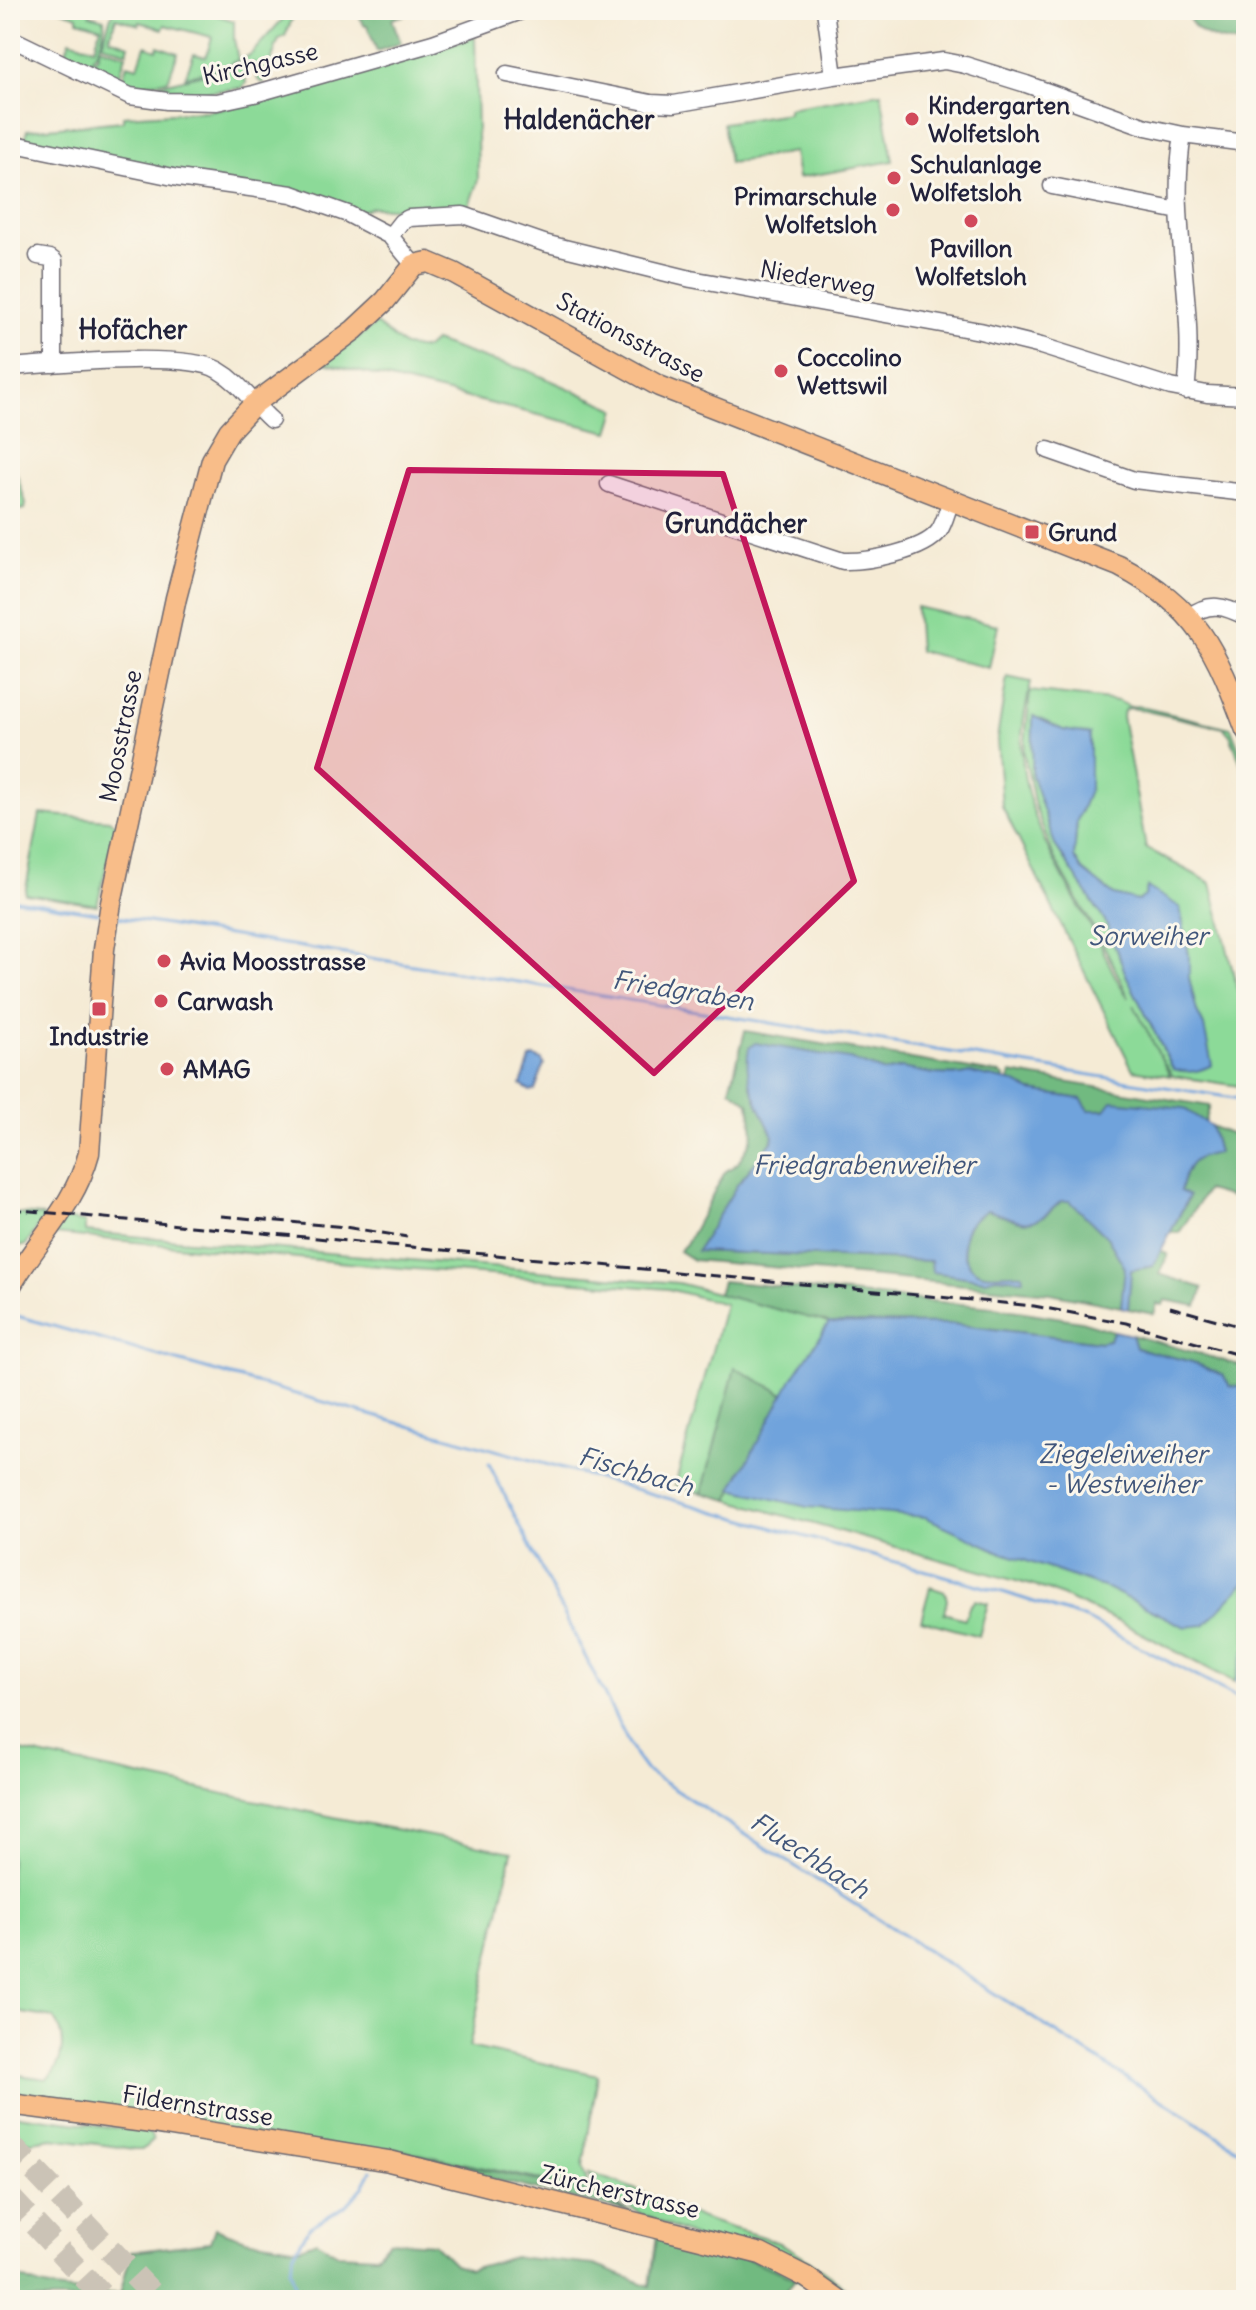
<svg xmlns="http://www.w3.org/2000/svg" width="1256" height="2310" font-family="Delius,sans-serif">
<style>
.green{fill:#8cda98;stroke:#577e6a;stroke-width:2;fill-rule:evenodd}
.forest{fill:#71ba80;stroke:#4a6e5e;stroke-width:2}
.water{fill:#70a3dc;stroke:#49628c;stroke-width:2}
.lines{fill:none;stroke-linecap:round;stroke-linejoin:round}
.stream{stroke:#70a3dc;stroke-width:3}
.highway-tunnel{stroke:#cbc3b6;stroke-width:24;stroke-dasharray:24 12;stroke-linecap:butt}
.minor-casing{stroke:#6c6871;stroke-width:19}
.major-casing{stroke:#6c6871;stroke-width:23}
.minor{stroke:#fff;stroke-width:16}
.major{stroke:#f8bd89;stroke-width:20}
.rail{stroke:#22223b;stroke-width:3;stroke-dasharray:12 6;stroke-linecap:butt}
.marked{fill:#c2185b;fill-opacity:0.2;stroke:#c2185b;stroke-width:6;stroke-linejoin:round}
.poi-dot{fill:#d1495b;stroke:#fbf7ec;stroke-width:3}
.labels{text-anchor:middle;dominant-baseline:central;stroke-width:6;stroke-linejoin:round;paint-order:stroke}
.street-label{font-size:24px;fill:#22223b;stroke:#fbf7ec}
.poi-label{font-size:24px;font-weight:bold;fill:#22223b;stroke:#fbf7ec;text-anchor:start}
.neighbourhood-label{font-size:26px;font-weight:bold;fill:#22223b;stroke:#fbf7ec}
.water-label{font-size:26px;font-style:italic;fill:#41567b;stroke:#fbf7ec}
</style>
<rect width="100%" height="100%" fill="#fbf7ec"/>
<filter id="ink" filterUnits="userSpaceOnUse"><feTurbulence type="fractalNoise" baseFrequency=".0125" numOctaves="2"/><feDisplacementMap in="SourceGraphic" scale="16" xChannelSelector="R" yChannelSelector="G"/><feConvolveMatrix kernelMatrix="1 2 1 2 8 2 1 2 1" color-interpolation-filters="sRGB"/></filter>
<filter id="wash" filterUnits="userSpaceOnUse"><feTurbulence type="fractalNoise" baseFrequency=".006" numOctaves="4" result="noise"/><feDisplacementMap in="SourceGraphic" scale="32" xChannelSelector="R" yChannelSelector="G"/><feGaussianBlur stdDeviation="1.8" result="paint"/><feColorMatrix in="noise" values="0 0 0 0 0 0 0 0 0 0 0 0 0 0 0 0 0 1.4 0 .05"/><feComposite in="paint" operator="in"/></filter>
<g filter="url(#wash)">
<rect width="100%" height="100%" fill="#f5ebd5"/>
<path class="green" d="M 60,10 L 91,10 L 90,15 L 104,19 C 106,32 98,53 89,62 L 85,61 L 84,64 L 65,54 L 70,40 L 94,48 L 101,27 L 78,20 L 78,16 Z
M 116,10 L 208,10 L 208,12 L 234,21 L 234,39 L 238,60 L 225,67 L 185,77 L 194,54 L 206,57 L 212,37 L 165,25 L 163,29 L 140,22 L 139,25 L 116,18 L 109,38 L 129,45 L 127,52 L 102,44 L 111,16 Z
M 291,10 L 303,10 L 293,17 L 285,36 L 279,39 L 263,83 L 258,80 L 254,63 L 243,66 L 246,83 L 242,88 L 187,94 L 147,88 L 232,67 L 252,53 Z
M 475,37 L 478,180 L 468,208 L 405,209 L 372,207 L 359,212 L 25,140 L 27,130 L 123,121 L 123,116 L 206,111 L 252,103 Z
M 145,46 L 157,50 L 158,46 L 178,53 L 168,80 L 135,86 L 122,81 L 127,64 L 138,67 Z
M 100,47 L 126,55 L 118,80 L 86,66 L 97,57 Z
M 881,93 L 893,161 L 798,178 L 794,152 L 729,163 L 723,123 L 788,113 L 788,108 Z
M 376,324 L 404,346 L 425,349 L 434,341 L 486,359 L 527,370 L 616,409 L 609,432 L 324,363 Z
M 10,454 L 26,503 L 25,509 L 10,511 Z
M 916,607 L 998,625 L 989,668 L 919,651 Z
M 1007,677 L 1031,682 C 1026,706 1020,732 1022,756 C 1026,818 1061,875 1091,927 C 1105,950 1112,977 1129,998 L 1106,950 L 1054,857 L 1035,806 L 1024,753 L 1030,691 L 1118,701 L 1130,707 L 1137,706 L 1231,728 L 1246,767 L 1246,777 L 1230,735 L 1224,728 L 1132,708 L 1125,709 L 1122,716 L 1146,848 L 1211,883 L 1238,992 L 1246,994 L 1246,1087 L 1173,1076 L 1163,1062 L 1134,1005 L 1170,1076 L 1133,1070 L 1002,806 L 997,739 ZM 1033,716 L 1063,730 L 1089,734 L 1090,788 L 1077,821 L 1074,857 L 1082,870 L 1114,895 L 1138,901 L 1145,896 L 1147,887 L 1189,955 L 1189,978 L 1197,1012 L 1204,1026 L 1173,1069 L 1127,977 L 1105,921 L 1055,845 Z
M 40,814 L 109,820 L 116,825 L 97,905 L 25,894 Z
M 10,1213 L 43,1216 L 44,1219 L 25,1246 L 10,1245 Z
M 64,1219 L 85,1222 L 85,1232 L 678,1283 L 744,1300 L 1246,1369 L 1246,1646 L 1234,1682 L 1122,1623 L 1048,1590 L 729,1500 L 730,1495 L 704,1487 L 702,1493 L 675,1485 L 725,1304 L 668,1289 L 389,1267 L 53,1234 Z
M 930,1587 L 945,1592 L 947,1600 L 944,1613 L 965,1619 L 969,1607 L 975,1600 L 988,1603 L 979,1636 L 921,1620 Z
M 16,1750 L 343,1819 L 512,1852 L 469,2047 L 598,2075 L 583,2166 L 588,2187 L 598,2196 L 555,2183 L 396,2149 L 385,2154 L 10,2096 L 10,2074 L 47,2079 C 64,2064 67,2037 53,2018 L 10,2011 L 10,1769 Z
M 10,2114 L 149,2132 L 153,2140 L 143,2149 L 134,2149 L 53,2138 L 10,2144 Z
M 589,2173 C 631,2185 669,2205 710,2221 C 737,2231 766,2235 791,2249 C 816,2263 839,2283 862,2300 L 846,2300 L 647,2217 L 601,2190 L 592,2183 Z"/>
<path class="forest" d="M 356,10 L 421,10 L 392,19 L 401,43 L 377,51 L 367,25 L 364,25 Z
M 1186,10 L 1246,10 L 1246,45 C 1223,42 1192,37 1186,10 Z
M 745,1031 L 1000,1074 L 1005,1077 L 1004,1081 L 970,1073 L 962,1075 L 933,1074 L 901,1068 L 885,1072 L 849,1059 L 750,1085 L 773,1136 L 772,1142 L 737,1185 L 697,1251 L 932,1261 L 932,1272 L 985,1280 L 996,1277 L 1022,1279 L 1022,1274 C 1011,1273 993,1276 984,1274 C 961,1269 958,1237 971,1222 C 975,1217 982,1214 987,1210 C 1024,1222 1031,1232 1061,1201 L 1070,1201 L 1107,1237 L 1125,1268 L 1121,1307 L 1050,1293 L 693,1260 L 679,1251 L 686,1244 L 725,1172 L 738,1163 L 751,1141 L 753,1132 L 749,1103 L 730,1089 Z
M 1011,1073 L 1210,1106 L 1205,1123 L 1183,1108 L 1089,1110 L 1081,1099 L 1031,1091 L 1009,1081 Z
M 1211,1126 L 1246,1141 L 1246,1182 L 1238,1199 L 1207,1190 L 1179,1233 L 1170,1233 L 1189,1197 L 1180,1191 C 1187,1165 1190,1157 1218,1152 Z
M 1161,1250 L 1168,1255 L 1159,1274 L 1203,1288 L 1197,1306 L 1165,1300 L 1163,1305 L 1157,1304 L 1154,1314 L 1128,1309 L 1131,1270 L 1153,1266 Z
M 722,1281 L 992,1307 L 1081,1321 L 1114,1331 L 1109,1340 L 1100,1342 L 952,1324 L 829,1323 L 718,1294 Z
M 1132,1335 L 1246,1367 L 1240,1387 L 1230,1386 L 1223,1375 L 1192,1362 L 1136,1348 Z
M 735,1368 L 784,1394 L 729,1500 L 702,1493 Z
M 387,2148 L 585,2191 L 631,2212 L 385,2154 Z
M 215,2228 L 245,2239 L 299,2248 L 316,2241 L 338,2254 L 376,2256 L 389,2241 L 434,2244 L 454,2264 L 470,2269 L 514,2257 L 594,2265 L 650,2286 L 657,2235 L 745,2258 L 796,2278 L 779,2300 L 10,2300 L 10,2272 C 42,2294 82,2291 120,2294 L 131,2252 L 210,2242 Z"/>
<path class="water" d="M 1033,716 L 1063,730 L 1090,734 L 1090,788 L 1077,821 L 1074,857 L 1082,870 L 1114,895 L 1138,901 L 1145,896 L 1147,887 L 1180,907 L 1189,955 L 1189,978 L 1197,1012 L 1204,1026 L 1212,1065 C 1198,1072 1188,1074 1173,1069 L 1127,977 L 1105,921 L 1055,845 L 1032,776 Z
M 755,1043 L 849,1059 L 885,1072 L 901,1068 L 933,1074 L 962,1075 L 970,1073 L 1014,1082 L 1031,1091 L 1081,1099 L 1089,1110 L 1105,1110 L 1112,1101 L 1183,1108 L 1211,1126 L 1218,1153 C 1190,1157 1187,1165 1180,1191 L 1189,1196 L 1153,1266 L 1131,1270 L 1128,1309 L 1121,1307 L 1125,1268 L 1107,1237 L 1070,1201 L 1061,1201 C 1030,1232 1025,1222 987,1210 C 982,1214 975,1217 971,1222 C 958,1237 961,1269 984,1274 C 994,1276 1011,1273 1022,1274 L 1023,1279 L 996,1277 L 985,1280 L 932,1272 L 931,1261 L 697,1251 L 737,1185 L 772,1142 L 773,1136 C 760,1107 742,1080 749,1048 Z
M 534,1057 L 542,1060 L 544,1064 L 535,1090 L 530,1091 L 521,1085 L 530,1059 Z
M 829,1323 L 952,1324 L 1100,1342 L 1109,1340 L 1114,1331 L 1132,1335 L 1136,1348 L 1192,1362 L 1223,1375 L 1230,1386 L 1240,1387 L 1246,1397 L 1246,1581 L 1205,1625 L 1185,1627 L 1109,1589 L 1000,1552 L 925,1517 L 807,1507 L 732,1489 L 792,1379 Z"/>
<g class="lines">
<path class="stream" d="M 10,899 L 98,913
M 117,917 L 1246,1100
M 10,1314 L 1006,1593 L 1086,1619 L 1246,1702
M 489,1464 L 635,1756 L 646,1771 L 1246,2154
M 1237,1682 L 1246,1652
M 299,2300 L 290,2268 L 294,2253 L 310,2227 L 347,2205 L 363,2187 L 371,2170"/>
</g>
</g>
<g filter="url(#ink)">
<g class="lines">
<path class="highway-tunnel" d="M 10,2145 L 158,2300
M 10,2198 L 106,2300"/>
<g class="minor-casing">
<path id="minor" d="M 825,10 L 834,76
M 10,38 L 130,96 L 167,101 L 217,102 L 254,94 L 433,43 L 524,10
M 507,74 L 651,103 L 674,104 L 834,76 L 944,61 L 965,65 L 1026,84 L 1146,127 L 1183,135 L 1246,143
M 1183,135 C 1168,220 1197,306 1186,391
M 10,143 L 178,178 L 292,194 L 348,214 L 390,236 L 414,265
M 1052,186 L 1179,211
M 390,236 L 401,222 L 409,218 L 463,215 L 544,243 L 691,279 L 980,331 L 1041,346 L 1171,387 L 1207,394 L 1246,396
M 38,256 L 50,258 L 54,261 L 54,364
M 10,367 C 52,364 186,351 218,370 C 241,383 252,403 271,420
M 1048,450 L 1134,480 L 1246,493
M 609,484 L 843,561 C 867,562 925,551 939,531 C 945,522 947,510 951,501
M 1189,617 C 1209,601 1225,606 1246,617"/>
</g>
<g class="major-casing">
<path id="major" d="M 10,1287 C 36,1241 75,1206 89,1153 L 104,949 L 111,903 L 176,598 L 212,460 L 229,431 L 254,404 L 354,330 L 385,301 L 414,265 L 428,262 L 454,273 L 659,386 L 1119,566 C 1199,608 1215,648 1246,730
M 10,2104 L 152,2123 L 389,2161 L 761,2254 L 806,2277 L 838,2300"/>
</g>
<use href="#minor" class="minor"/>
<use href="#major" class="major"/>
<path class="rail" d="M 10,1209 L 1034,1306 L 1126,1323 L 1246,1357
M 221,1216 L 345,1227 L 407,1237
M 1170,1307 L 1246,1328"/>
</g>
</g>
<path class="marked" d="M 409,470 L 723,474 L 854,881 L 654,1073 L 317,768 Z"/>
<g class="poi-dot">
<circle cx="912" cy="119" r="8"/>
<circle cx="894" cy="178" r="8"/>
<circle cx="893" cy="210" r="8"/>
<circle cx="971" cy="221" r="8"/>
<circle cx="781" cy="371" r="8"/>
<rect x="1024" y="524" width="16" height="16" rx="4"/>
<circle cx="164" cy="961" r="8"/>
<circle cx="161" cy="1001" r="8"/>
<rect x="91" y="1001" width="16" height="16" rx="4"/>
<circle cx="167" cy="1069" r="8"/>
</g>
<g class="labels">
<g class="street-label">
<text transform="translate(260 63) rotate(-13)">Kirchgasse</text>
<text transform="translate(818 278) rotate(10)">Niederweg</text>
<text transform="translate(631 337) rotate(28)">Stationsstrasse</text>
<text transform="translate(120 736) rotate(-79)">Moosstrasse</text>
<text transform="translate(198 2105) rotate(9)">Fildernstrasse</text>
<text transform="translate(620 2191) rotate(13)">Zürcherstrasse</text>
</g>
<g class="poi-label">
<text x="928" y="105">Kindergarten<tspan x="928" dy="28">Wolfetsloh</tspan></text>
<text x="910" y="164">Schulanlage<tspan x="910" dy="28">Wolfetsloh</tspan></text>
<text x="877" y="196" text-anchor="end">Primarschule<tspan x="877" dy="28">Wolfetsloh</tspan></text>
<text x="971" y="248" text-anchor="middle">Pavillon<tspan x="971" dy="28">Wolfetsloh</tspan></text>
<text x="797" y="357">Coccolino<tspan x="797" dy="28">Wettswil</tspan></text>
<text x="1048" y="532">Grund</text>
<text x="180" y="961">Avia Moosstrasse</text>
<text x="177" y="1001">Carwash</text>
<text x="99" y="1036" text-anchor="middle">Industrie</text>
<text x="183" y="1069">AMAG</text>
</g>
<g class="neighbourhood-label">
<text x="579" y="119">Haldenächer</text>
<text x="133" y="329">Hofächer</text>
<text x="736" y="523">Grundächer</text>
</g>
<g class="water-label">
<text x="1148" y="935">Sorweiher</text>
<text transform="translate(683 990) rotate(9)">Friedgraben</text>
<text x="864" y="1164">Friedgrabenweiher</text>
<text x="1123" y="1453">Ziegeleiweiher<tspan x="1123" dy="30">- Westweiher</tspan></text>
<text transform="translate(636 1471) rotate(16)">Fischbach</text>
<text transform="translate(810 1855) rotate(33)">Fluechbach</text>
</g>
</g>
<rect width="1256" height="2310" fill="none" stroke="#fbf7ec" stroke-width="40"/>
</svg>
